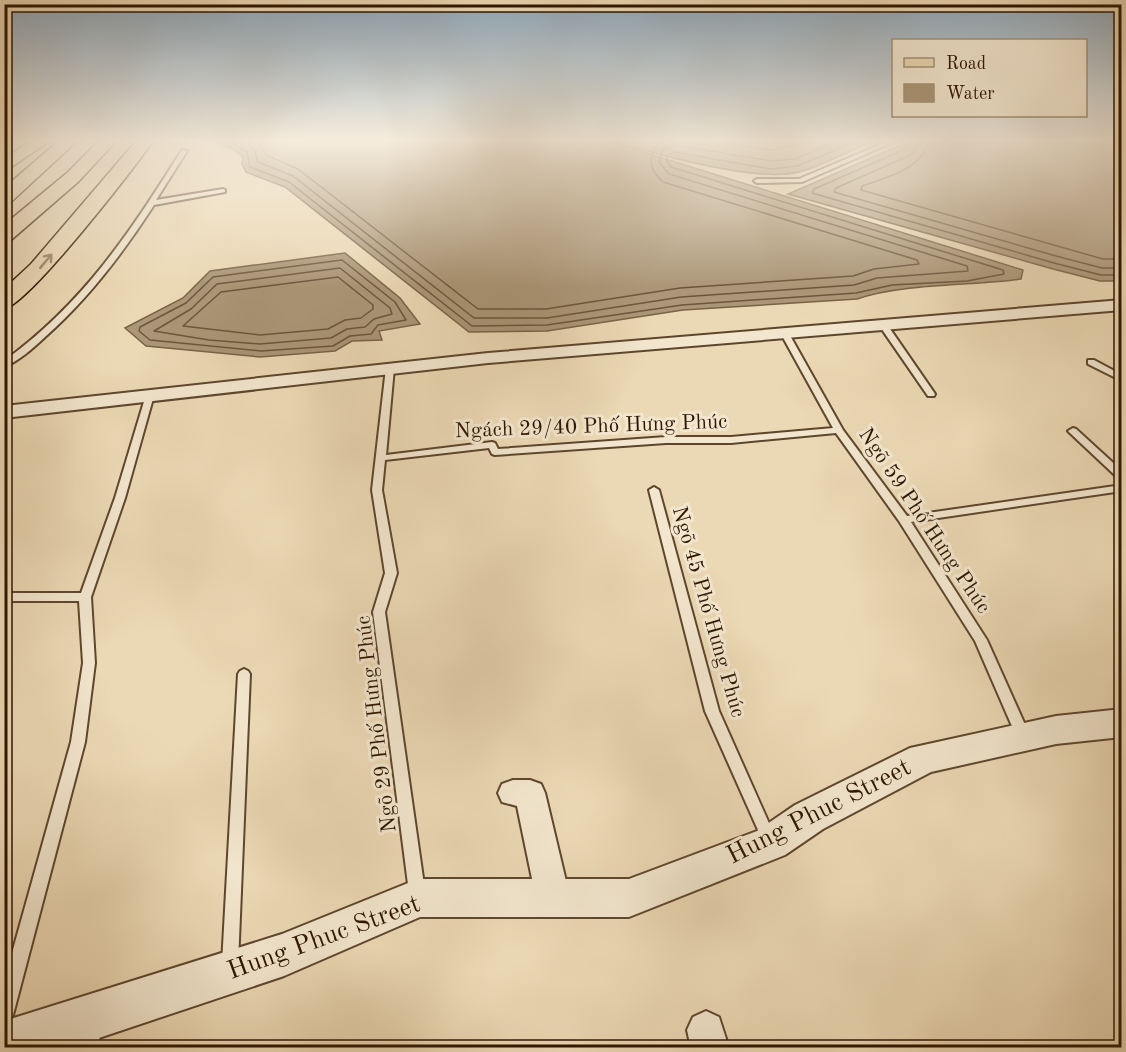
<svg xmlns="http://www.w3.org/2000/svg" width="1126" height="1052" font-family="'Old Standard TT',serif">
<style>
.water{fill:#ab9677;stroke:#796347;stroke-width:1.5}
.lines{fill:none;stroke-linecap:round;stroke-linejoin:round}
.shore{stroke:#6d563c;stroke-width:1.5}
.service-casing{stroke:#5e462d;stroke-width:4}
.minor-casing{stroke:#5e462d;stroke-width:4}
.tertiary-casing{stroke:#5e462d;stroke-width:4}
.primary-casing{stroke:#2f1600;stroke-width:3}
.motorway-casing{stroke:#2f1600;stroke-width:3}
.service{fill:#f2e6ce;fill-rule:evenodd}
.minor{fill:#f2e6ce;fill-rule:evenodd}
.tertiary{fill:#f2e6ce;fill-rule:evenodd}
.primary{fill:#ebd8b4;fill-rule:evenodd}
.motorway{fill:#ebd8b4;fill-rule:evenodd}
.oneway{stroke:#968163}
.labels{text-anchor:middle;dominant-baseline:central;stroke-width:6;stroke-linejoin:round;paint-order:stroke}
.street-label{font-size:21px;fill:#2f1600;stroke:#f2e6ce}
.near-street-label{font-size:26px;fill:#2f1600;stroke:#f2e6ce}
</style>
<rect width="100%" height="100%" fill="#ebd8b4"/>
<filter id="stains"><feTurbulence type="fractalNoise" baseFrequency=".00333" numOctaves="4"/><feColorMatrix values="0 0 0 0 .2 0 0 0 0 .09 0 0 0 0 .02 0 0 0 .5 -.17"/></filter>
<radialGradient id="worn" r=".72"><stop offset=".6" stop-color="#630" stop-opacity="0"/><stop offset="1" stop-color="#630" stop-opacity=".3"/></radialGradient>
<path class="water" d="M 604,140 L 1023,270 L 1021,279 C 971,286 903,283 857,299 L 683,310 L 547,331 L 469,332 L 285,187 L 246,172 L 242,164 L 243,157 L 233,149 L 213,141 Z
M 609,140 L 875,140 C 851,150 825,165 799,172 C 757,183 652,153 609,140 Z
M 912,140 L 1121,140 L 1121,281 L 1100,281 L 1053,269 L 788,194 Z
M 345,253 L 400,298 L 420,324 L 379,331 L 382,340 L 352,341 L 335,351 L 260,357 L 146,346 L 125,328 L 183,298 L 210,271 Z"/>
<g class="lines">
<path class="shore" d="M 227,140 L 247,152 L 250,167 L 289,182 L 472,326 L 547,325 L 682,305 L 856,293 L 892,285 L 967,281 L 1004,274 L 1003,270 L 671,167 L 666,160 L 668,155 L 674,152 L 771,169 L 797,166 L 860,140
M 244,140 L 254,149 L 258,162 L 293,176 L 474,318 L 547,318 L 681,297 L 854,285 L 877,278 L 968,271 L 967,266 L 669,174 L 659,162 L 662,150 L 673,145 L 771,161 L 795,159 L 840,140
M 258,140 L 266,155 L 298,169 L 478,309 L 546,309 L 680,288 L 853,276 L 874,269 L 919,264 L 917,260 L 663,182 C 648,169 647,154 661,140
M 700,140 L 772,150 L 817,140
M 912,140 L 908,148 L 814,189 L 812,193 L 1054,263 L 1101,275 L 1122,275
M 920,140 L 913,154 L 836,188 L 834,192 L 1056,256 L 1102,268 L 1122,268
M 929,140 C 922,170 887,177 862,186 L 861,190 L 1103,259 L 1122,259
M 342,260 L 395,302 L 406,320 L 378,325 L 371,334 L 350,336 L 333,346 L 261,351 L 150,340 L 139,331 L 140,327 L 186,303 L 213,277 Z
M 340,268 L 390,308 L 392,314 L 374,319 L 365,327 L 347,329 L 331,338 L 260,344 L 209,340 L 154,331 L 191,309 L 217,284 Z
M 338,277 L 373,305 L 373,309 L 361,318 L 345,320 L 328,329 L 260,335 L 183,326 L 221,292 Z"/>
<g class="service-casing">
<path id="service" d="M 891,140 L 898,140 L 802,182 L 757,183 L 754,181 L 757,179 L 799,179 Z
M 182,150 L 187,151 L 156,200 L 223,189 L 225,190 L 225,192 L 154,205 C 123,253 88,299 45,337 C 33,348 19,361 4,367 L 4,361 C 85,302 130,232 182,150 Z
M 880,323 L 886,323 L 935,394 L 934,396 L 928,396 L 879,325 Z
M 781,330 L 784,330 L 788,332 L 843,430 L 907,516 L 1122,485 L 1122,491 L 911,522 L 987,640 L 1030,736 L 1028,740 L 1023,741 L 1018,740 L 975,641 L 899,521 L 836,433 L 731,443 L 666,443 L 495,455 L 492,454 L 489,448 L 385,460 L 382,490 L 397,573 L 385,612 L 425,892 L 422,897 L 417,899 L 412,897 L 409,892 L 373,612 L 385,573 L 372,490 L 386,368 L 390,365 L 394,368 L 386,455 L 492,442 L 495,443 L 498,449 L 666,437 L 731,437 L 833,428 L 780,332 Z
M 1088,360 L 1094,360 L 1122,375 L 1122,381 L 1088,364 Z
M 150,392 L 154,395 L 125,498 L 91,597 L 95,663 L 85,742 L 13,1015 L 10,1021 L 4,1023 L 4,982 L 71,742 L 83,663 L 79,601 L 4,601 L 4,593 L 81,593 L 115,498 L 146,395 Z
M 1073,428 L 1076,429 L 1122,471 L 1122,480 L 1119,479 L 1070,433 L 1068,431 Z
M 654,487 L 659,490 L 719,711 L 776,839 L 774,844 L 769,845 L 764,844 L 762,839 L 705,711 L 649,490 Z
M 244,669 L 248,671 L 250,674 L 238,964 L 236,970 L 230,972 L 224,970 L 222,964 L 238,674 L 240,671 Z
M 91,1019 L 97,1022 L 100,1028 L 99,1048 L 81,1048 L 82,1028 L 85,1022 Z"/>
</g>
<g class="minor-casing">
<path id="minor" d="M 1122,300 L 1122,310 L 488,363 L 4,418 L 4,406 L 488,353 Z
M 513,780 L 530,780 L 541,784 L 545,793 L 570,898 L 565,909 L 553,913 L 541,909 L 536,898 L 517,806 L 502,802 L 498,793 L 502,784 Z
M 706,1011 L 719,1017 L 729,1048 L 691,1048 L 687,1030 L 693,1017 Z"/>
</g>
<g class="tertiary-casing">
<path id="tertiary" d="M 1122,709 L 1122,737 L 1056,744 L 931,772 L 823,829 L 785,855 L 629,917 L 420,917 L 284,976 L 69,1048 L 4,1048 L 4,1021 L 282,934 L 418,879 L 629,879 L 757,831 L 795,805 L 910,748 L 1056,716 Z"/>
</g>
<g class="primary-casing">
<path id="primary" d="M 32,140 L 51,140 L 4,172 L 4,159 Z
M 137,140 L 154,140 C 134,168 30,303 4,309 L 4,289 L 31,264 Z"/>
</g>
<g class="motorway-casing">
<path id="motorway" d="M 60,140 L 78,140 L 11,202 L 4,204 L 4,188 Z
M 100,140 L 117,140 L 79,181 L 11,240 L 4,242 L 4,225 L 67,173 Z"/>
</g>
<use href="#service" class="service"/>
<use href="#minor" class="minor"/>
<use href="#tertiary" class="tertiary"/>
<use href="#primary" class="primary"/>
<use href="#motorway" class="motorway"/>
</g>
<defs><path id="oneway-shaft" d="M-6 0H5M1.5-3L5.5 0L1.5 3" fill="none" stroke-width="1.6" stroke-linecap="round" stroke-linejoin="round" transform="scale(1.5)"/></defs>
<use class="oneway" href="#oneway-shaft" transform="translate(46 261) rotate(-50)"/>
<linearGradient id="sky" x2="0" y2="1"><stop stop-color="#8fa8bb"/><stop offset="0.49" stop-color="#f6eddd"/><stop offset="1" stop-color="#f6eddd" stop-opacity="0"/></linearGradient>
<rect width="1126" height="287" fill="url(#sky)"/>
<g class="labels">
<g class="street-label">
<text transform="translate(591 427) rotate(-2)">Ngách 29/40 Phố Hưng Phúc</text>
<text transform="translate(924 521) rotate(56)">Ngõ 59 Phố Hưng Phúc</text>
<text transform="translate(708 612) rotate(74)">Ngõ 45 Phố Hưng Phúc</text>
<text transform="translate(377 724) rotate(-97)">Ngõ 29 Phố Hưng Phúc</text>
</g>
<g class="near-street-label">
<text transform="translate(819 812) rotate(-27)">Hung Phuc Street</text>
<text transform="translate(324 938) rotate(-20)">Hung Phuc Street</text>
</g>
</g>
<rect width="1126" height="1052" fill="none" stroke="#ebd8b4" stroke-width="24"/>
<rect x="6" y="6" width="1114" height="1040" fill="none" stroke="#2f1600" stroke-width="3"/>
<rect x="12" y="12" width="1102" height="1028" fill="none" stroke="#2f1600" stroke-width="1.5"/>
<rect x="892" y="39" width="195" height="78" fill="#f2e6ce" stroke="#a4937c" stroke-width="1.5"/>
<rect x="904" y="58" width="30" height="9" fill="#ebd8b4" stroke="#a4937c" stroke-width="1.5"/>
<text x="946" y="69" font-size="18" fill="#2f1600">Road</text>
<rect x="904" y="84" width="30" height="18" fill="#ab9677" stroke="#a4937c" stroke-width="1.5"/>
<text x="946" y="99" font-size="18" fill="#2f1600">Water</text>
<rect width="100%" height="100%" filter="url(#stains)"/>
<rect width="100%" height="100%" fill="url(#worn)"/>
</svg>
